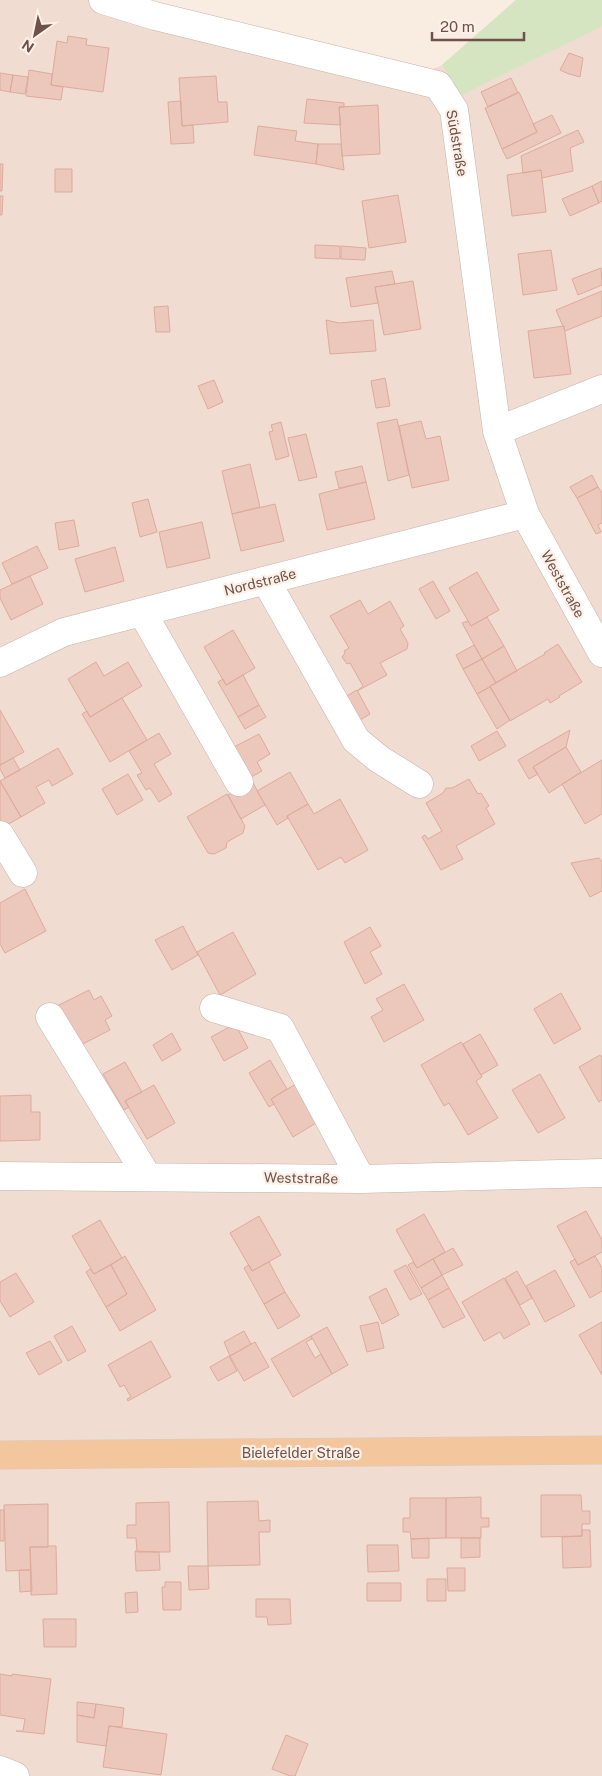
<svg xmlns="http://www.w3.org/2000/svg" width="602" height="1776" font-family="'Public Sans',sans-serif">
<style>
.residential{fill:#f0dcd0}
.green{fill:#d5e5c1}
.building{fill:#ecc7bb;stroke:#ddab9d}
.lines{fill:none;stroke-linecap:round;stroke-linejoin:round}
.minor-casing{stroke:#c8b2a9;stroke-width:29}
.major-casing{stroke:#d4cbc9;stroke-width:29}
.minor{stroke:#fff;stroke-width:28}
.major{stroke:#f3c69e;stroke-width:28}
.labels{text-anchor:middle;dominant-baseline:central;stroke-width:4.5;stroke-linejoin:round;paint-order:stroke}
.street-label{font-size:14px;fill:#6e514a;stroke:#fdf0e6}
</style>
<rect width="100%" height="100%" fill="#f9ece1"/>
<path class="residential" d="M 0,0 L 91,0 L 401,83 L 442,65 L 516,0 L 602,0 L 602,1776 L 0,1776 Z"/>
<path class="green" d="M 516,0 L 602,0 L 602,26 L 462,95 L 442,65 Z"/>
<path class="building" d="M 68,36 L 87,39 L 86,45 L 109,48 L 103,92 L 51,85 L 57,41 L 67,43 Z
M 569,53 L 583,58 L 580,77 L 569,74 L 560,70 Z
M 29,70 L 52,74 L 51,85 L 63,87 L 61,100 L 26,96 Z
M 0,73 L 13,75 L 10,92 L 0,90 Z
M 13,75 L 28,77 L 25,94 L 10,92 Z
M 216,76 L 218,102 L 227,102 L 228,122 L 182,126 L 179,78 Z
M 511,78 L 518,93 L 488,107 L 481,92 Z
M 519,92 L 537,132 L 502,149 L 485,108 Z
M 307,99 L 344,103 L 344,107 L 339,107 L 341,125 L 304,123 Z
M 181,101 L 182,126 L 193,125 L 194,143 L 171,144 L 168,102 Z
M 378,105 L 380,154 L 342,156 L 339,107 Z
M 552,115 L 561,133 L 507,159 L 502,149 L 537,132 L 533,124 Z
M 258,126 L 297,131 L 295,141 L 318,144 L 316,164 L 254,155 Z
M 578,130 L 584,142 L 570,148 L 573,171 L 542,178 L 541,170 L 523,173 L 521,156 Z
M 318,144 L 341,144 L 344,170 L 316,164 Z
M 0,164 L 3,164 L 2,191 L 0,191 Z
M 55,169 L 72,169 L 72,192 L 55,192 Z
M 541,170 L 546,212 L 512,216 L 507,175 Z
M 602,181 L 602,201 L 599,203 L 592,186 Z
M 592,186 L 599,203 L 570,216 L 562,199 Z
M 398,195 L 406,242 L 369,248 L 362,201 Z
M 0,196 L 3,196 L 2,215 L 0,215 Z
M 315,245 L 340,246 L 340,259 L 315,258 Z
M 341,246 L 366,248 L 365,260 L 341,259 Z
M 551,250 L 557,290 L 523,295 L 518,254 Z
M 601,268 L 602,285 L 578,295 L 572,279 Z
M 392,271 L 395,284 L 375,287 L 378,303 L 351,307 L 346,278 Z
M 413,281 L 421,329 L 384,335 L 375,287 Z
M 602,291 L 602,316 L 565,331 L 556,310 Z
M 168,306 L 170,332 L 156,332 L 154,307 Z
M 326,320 L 339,323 L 373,320 L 376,351 L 330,354 Z
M 564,326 L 571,374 L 534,378 L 528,331 Z
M 385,378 L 390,406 L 376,408 L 371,381 Z
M 214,380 L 223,402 L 208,409 L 198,386 Z
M 397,419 L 409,475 L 388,481 L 377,423 Z
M 421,421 L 426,439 L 440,436 L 449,480 L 412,488 L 399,426 Z
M 281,422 L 289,456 L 276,460 L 269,432 L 273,431 L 271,425 Z
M 306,434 L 317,477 L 299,481 L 288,438 Z
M 250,464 L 260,507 L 232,514 L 222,471 Z
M 362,466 L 366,482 L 339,488 L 335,472 Z
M 592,475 L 598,487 L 577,498 L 570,487 Z
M 366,482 L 375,519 L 327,530 L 319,494 Z
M 598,487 L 602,493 L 602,523 L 598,525 L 601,532 L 596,534 L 577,498 Z
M 148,499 L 157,532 L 140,537 L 132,503 Z
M 275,504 L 284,541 L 241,551 L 232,514 Z
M 74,520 L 79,546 L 59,550 L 55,523 Z
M 202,522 L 210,558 L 167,568 L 159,532 Z
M 37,546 L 48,568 L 12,584 L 2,563 Z
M 115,547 L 124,581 L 85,592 L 75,559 Z
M 477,572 L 499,610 L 471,626 L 449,588 Z
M 30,576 L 43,604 L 11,620 L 0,598 L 0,590 Z
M 433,581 L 450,611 L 436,619 L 419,589 Z
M 360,600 L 368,614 L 390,601 L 404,626 L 400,629 L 408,643 L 407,649 L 380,663 L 387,675 L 357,691 L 363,686 L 350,663 L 347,664 L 342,657 L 345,653 L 344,651 L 349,648 L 330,616 Z
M 487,617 L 504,646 L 482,659 L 462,623 L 468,621 L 471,626 Z
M 233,630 L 255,668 L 226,685 L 204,647 Z
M 558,644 L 582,682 L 559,696 L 560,697 L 550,703 L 548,699 L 510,721 L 490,686 L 545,654 L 544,653 Z
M 474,645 L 482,659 L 463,669 L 456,655 Z
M 504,646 L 517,671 L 496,683 L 482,659 Z
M 482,659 L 496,683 L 477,694 L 463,669 Z
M 96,662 L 104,676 L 128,662 L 142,686 L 90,717 L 68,679 Z
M 243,675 L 259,705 L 238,717 L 218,682 L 223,679 L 226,685 Z
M 490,687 L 510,720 L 497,729 L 477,694 Z
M 357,690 L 370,714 L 357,722 L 343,698 Z
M 122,698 L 147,740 L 110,762 L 82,714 L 87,711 L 90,717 Z
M 259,705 L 266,717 L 245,729 L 238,717 Z
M 0,710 L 24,752 L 0,765 Z
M 570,730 L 566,747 L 533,767 L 538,774 L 529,779 L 518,760 Z
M 497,731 L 506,746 L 479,761 L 471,746 Z
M 159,733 L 171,754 L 154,764 L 172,794 L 159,802 L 150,788 L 146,790 L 137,775 L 142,773 L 129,751 Z
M 259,734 L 270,754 L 257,762 L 262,771 L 251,777 L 234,747 Z
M 566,747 L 581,772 L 549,793 L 533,767 Z
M 58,748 L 73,774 L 52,786 L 49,780 L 36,787 L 45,803 L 21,817 L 0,781 Z
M 13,758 L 20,770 L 5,778 L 0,769 L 0,765 Z
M 602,760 L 602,814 L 585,824 L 562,784 Z
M 290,772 L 308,804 L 287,816 L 288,818 L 277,825 L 257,791 Z
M 128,774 L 143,800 L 117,815 L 102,789 Z
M 469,779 L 478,794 L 481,793 L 489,806 L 486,808 L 495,824 L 456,846 L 463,859 L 441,870 L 422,837 L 425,835 L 428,839 L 442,831 L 426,803 L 443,793 L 446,788 L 452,788 Z
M 0,781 L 21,817 L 3,827 L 0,822 Z
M 252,781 L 265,805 L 241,819 L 228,795 Z
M 227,794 L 245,826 L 243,833 L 227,842 L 226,848 L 214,854 L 208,853 L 187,817 Z
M 340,799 L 368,850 L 345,863 L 341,857 L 318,870 L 287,816 L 308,804 L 314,814 Z
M 599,858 L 602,862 L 602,891 L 590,897 L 571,863 Z
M 25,889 L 46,931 L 5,953 L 0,944 L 0,903 Z
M 183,926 L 198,955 L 172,970 L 155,940 Z
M 370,927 L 381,946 L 370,952 L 382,974 L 365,984 L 344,942 Z
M 233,932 L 256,974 L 220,995 L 197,952 Z
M 404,984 L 424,1020 L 384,1042 L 371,1017 L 383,1010 L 376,999 Z
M 89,990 L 94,1000 L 101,996 L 112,1016 L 105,1020 L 110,1030 L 77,1047 L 57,1006 Z
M 561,993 L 581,1029 L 554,1044 L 534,1009 Z
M 235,1024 L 248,1048 L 224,1061 L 211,1037 Z
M 172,1033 L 181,1050 L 162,1061 L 153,1045 Z
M 480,1034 L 498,1065 L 481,1075 L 463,1044 Z
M 461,1042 L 482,1077 L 476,1081 L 498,1118 L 468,1135 L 449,1103 L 444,1106 L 421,1065 Z
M 600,1055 L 602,1057 L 602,1100 L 599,1102 L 579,1067 Z
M 270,1060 L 287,1089 L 271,1099 L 274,1104 L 269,1107 L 249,1073 Z
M 125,1062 L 142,1092 L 125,1101 L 129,1107 L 124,1110 L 103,1074 Z
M 540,1074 L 565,1118 L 538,1133 L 512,1090 Z
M 299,1082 L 321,1120 L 293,1137 L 271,1099 Z
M 154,1085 L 175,1123 L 147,1139 L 125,1101 Z
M 31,1095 L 31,1112 L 40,1112 L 40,1140 L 0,1141 L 0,1096 Z
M 586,1211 L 602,1240 L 602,1252 L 578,1265 L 557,1226 Z
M 424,1214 L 445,1252 L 417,1268 L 396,1230 Z
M 259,1216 L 281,1255 L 252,1271 L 230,1233 Z
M 100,1220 L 122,1258 L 94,1274 L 72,1236 Z
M 453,1248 L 463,1265 L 442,1275 L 433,1259 Z
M 125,1256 L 156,1310 L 120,1331 L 106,1307 L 127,1294 L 111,1265 Z
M 595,1256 L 602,1268 L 602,1291 L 590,1298 L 570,1262 L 575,1259 L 578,1265 Z
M 433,1259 L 442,1275 L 421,1288 L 408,1265 L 413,1262 L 417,1268 Z
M 269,1262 L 285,1292 L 264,1304 L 244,1268 L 249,1265 L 252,1271 Z
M 111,1265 L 127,1294 L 106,1307 L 86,1272 L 90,1269 L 94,1274 Z
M 406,1265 L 422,1294 L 410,1300 L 394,1271 Z
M 555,1270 L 575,1306 L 545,1322 L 526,1286 Z
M 517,1271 L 532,1298 L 520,1305 L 505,1278 Z
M 16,1273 L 34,1302 L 10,1317 L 0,1301 L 0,1282 Z
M 442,1275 L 449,1288 L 428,1300 L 421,1288 Z
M 504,1278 L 530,1324 L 504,1339 L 500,1332 L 484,1341 L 462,1302 Z
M 386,1288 L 399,1315 L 382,1324 L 369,1297 Z
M 449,1288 L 465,1317 L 443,1328 L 428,1300 Z
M 285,1292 L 300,1316 L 278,1329 L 264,1304 Z
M 378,1322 L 384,1348 L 367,1352 L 360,1326 Z
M 602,1322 L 602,1375 L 579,1335 Z
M 72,1326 L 86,1351 L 68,1361 L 54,1336 Z
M 327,1327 L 348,1365 L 332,1374 L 311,1336 Z
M 244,1331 L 251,1344 L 230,1356 L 224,1342 Z
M 311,1336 L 312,1339 L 306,1342 L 315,1358 L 321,1354 L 332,1374 L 293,1397 L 271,1359 Z
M 50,1341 L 62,1362 L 39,1375 L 26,1353 Z
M 151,1341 L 171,1377 L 128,1401 L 127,1399 L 131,1397 L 124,1385 L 120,1387 L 108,1365 Z
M 255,1342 L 269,1367 L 244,1381 L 230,1356 Z
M 229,1356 L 237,1371 L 218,1381 L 210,1367 Z
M 541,1495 L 581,1495 L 582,1511 L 590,1511 L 590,1524 L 582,1524 L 582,1536 L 541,1537 Z
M 481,1497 L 481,1518 L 489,1518 L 489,1527 L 481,1527 L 481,1538 L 446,1538 L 446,1498 Z
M 410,1498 L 446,1498 L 446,1538 L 411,1539 L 410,1532 L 403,1532 L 403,1518 L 410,1518 Z
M 258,1501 L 259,1521 L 270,1520 L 270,1532 L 259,1532 L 260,1565 L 208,1566 L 207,1502 Z
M 169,1502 L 170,1552 L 137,1552 L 136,1538 L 127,1538 L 127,1525 L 136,1525 L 136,1503 Z
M 48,1504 L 48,1547 L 30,1547 L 31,1570 L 6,1571 L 4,1505 Z
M 0,1510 L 4,1510 L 4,1541 L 0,1541 Z
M 582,1530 L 590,1530 L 591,1567 L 563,1568 L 562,1537 L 582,1536 Z
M 429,1538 L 429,1558 L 412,1558 L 411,1539 Z
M 461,1538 L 480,1538 L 480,1557 L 461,1558 Z
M 367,1545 L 398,1545 L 399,1571 L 368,1572 Z
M 48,1546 L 56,1546 L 57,1594 L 31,1595 L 30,1547 L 48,1547 Z
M 135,1551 L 159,1552 L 160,1570 L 136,1571 Z
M 188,1566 L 208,1566 L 209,1589 L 189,1590 Z
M 447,1568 L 465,1568 L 465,1591 L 448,1591 Z
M 19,1570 L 31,1570 L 32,1591 L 20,1592 Z
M 427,1579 L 446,1579 L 446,1601 L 427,1601 Z
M 165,1582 L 181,1582 L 181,1610 L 163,1610 L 162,1587 L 165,1587 Z
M 367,1583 L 401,1583 L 401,1601 L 367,1601 Z
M 137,1592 L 138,1612 L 126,1613 L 125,1593 Z
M 256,1599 L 290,1599 L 291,1624 L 268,1625 L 267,1617 L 256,1617 Z
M 43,1619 L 76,1619 L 76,1647 L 44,1647 Z
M 0,1674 L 12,1676 L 12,1674 L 51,1679 L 44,1734 L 16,1731 L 23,1731 L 25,1719 L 0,1715 Z
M 77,1702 L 96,1704 L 94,1718 L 77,1715 Z
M 96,1704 L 124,1708 L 122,1727 L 109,1726 L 106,1746 L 77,1742 L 77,1715 L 94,1718 Z
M 109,1726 L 167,1734 L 161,1775 L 103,1767 Z
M 286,1735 L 308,1744 L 295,1776 L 290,1776 L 272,1769 Z"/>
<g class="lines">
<g class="minor-casing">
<path id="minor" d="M 103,0 L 155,16 L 438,85 L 454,110 L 497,431 L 525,514 L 602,653
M 497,431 L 602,389
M 266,581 L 356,740 L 379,759 L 419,784
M 142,612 L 239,782
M 0,663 L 64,632 L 525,514
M 0,835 L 23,873
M 214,1008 L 280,1028 L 361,1179
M 50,1017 L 147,1176
M 0,1176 L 361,1179 L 602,1173
M 0,1770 L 15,1776"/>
</g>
<g class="major-casing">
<path id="major" d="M 0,1455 L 602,1450"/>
</g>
<use href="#minor" class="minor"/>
<use href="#major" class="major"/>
</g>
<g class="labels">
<g class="street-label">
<text transform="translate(457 143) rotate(80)">Südstraße</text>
<text transform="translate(260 582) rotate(-14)">Nordstraße</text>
<text transform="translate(563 584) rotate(61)">Weststraße</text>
<text transform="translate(301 1178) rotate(1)">Weststraße</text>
<text x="301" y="1453">Bielefelder Straße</text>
</g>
</g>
<g transform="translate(35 35) rotate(213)" stroke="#fdf0e6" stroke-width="4" paint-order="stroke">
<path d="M0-4L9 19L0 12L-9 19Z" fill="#6e514a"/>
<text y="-8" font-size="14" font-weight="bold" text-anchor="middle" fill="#6e514a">N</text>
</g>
<path d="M432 32v8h92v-8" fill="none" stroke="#6e514a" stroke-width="2.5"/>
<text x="440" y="32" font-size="15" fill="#6e514a" stroke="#fdf0e6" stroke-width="4" paint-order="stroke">20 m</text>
</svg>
